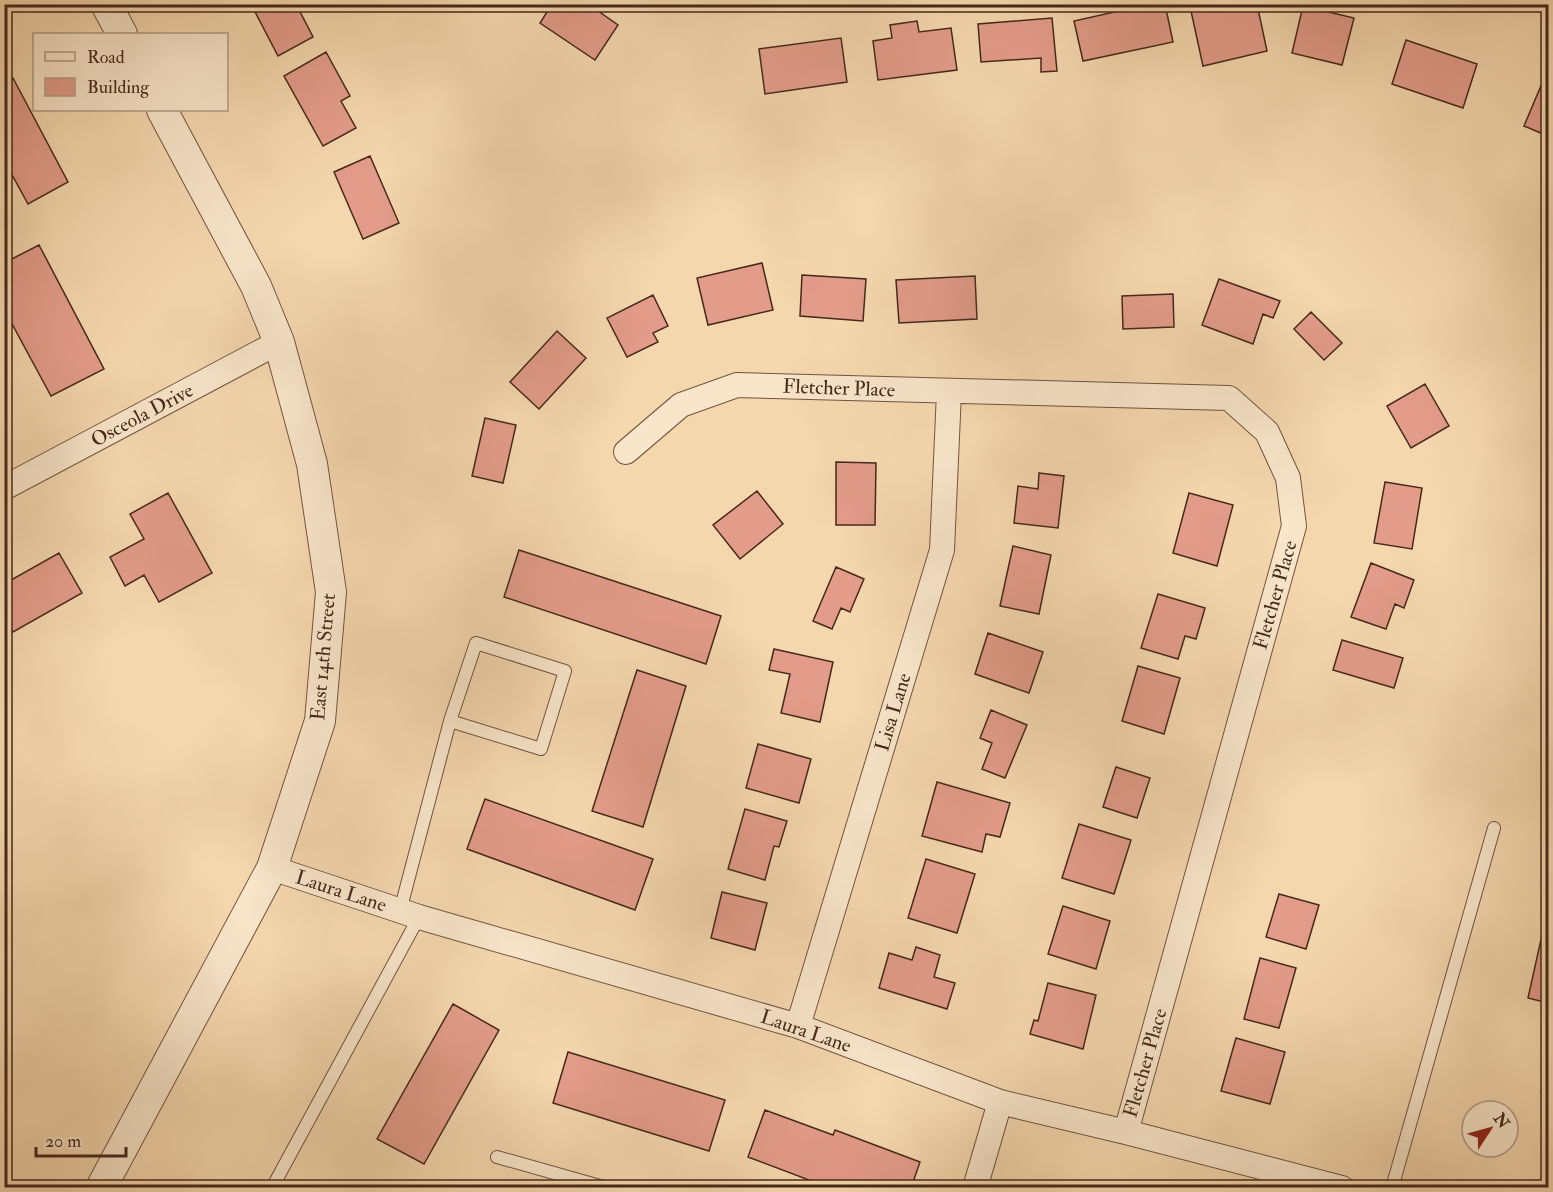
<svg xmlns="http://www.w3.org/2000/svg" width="1553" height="1192" font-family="'IM FELL Double Pica',serif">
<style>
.building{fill:#e39c8a;stroke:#45291a;stroke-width:1.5}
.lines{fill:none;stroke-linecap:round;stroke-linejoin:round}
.service-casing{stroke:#71543f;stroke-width:14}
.minor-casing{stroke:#71543f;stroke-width:26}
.tertiary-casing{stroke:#71543f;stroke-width:32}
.service{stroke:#f8e5ca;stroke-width:12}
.minor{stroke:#f8e5ca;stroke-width:24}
.tertiary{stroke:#f8e5ca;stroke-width:30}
.labels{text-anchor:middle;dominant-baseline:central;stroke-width:6;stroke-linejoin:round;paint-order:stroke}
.street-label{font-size:20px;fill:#45291a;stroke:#f8e5ca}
</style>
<rect width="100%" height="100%" fill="#f5d7ae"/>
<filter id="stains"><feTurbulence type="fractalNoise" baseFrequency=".00333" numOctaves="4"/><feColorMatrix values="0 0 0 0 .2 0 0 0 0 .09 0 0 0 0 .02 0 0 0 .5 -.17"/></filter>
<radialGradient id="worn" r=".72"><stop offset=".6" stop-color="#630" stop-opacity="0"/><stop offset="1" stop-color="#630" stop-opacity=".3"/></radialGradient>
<path class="building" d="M 251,4 L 296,4 L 313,37 L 278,56 Z
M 552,4 L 588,4 L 618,25 L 595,60 L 540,23 Z
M 1150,4 L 1165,4 L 1173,42 L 1083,61 L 1074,21 Z
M 1220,4 L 1257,4 L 1267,51 L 1203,66 L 1191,11 Z
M 1303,6 L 1354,18 L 1342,65 L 1292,53 Z
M 1052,18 L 1057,71 L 1041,72 L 1041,58 L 981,62 L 978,24 Z
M 917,21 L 919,32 L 951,28 L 957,70 L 878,80 L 873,41 L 892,38 L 890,25 Z
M 841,38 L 847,82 L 765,94 L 759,49 Z
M 1406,40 L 1477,64 L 1463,108 L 1392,84 Z
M 326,52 L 350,96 L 341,101 L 356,128 L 323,146 L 284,76 Z
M 13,78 L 68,182 L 28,204 L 4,160 L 4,82 Z
M 1543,81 L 1548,83 L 1548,136 L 1524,126 Z
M 370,156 L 399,223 L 363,239 L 334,172 Z
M 39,245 L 104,369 L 51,396 L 4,309 L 4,263 Z
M 762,263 L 773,310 L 708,325 L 697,278 Z
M 802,275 L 866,279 L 863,321 L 800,316 Z
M 975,276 L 977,319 L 899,323 L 896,280 Z
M 1219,279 L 1280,301 L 1273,318 L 1263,314 L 1253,344 L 1202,325 Z
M 1173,294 L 1174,327 L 1123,329 L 1122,296 Z
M 653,295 L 668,326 L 653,333 L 658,342 L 627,357 L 607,318 Z
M 1311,312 L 1342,343 L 1324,360 L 1294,329 Z
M 557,331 L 586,358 L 539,409 L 510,382 Z
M 1425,384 L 1449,426 L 1411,448 L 1387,406 Z
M 485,418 L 516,425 L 503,483 L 472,476 Z
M 836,462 L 876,463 L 875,525 L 836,525 Z
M 1039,473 L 1064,476 L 1058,528 L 1014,523 L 1018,486 L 1038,489 Z
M 1385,482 L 1422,488 L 1412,549 L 1374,543 Z
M 757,491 L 783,524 L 740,559 L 713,525 Z
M 168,493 L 212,573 L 159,602 L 144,575 L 125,586 L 110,557 L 144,539 L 130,514 Z
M 1189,493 L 1233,505 L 1217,566 L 1173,553 Z
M 1013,546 L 1051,555 L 1039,614 L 1000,606 Z
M 519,550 L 721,616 L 706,664 L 504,597 Z
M 59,553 L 82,593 L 13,632 L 4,617 L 4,584 Z
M 1371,563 L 1414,580 L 1404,608 L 1395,604 L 1386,629 L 1351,617 Z
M 836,567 L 864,579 L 850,612 L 841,608 L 832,629 L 813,621 Z
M 1158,594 L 1205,608 L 1196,639 L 1185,636 L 1178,659 L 1141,648 Z
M 988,633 L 1043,652 L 1029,693 L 975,674 Z
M 1342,640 L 1403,658 L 1394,688 L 1333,670 Z
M 774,649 L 833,662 L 820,722 L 781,713 L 790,674 L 769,670 Z
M 1138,666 L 1180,678 L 1164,734 L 1122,721 Z
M 637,670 L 686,686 L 643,827 L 592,811 Z
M 991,710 L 1027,725 L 1005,778 L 982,769 L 992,743 L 980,738 Z
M 758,744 L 811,759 L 799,803 L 746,788 Z
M 1116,767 L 1150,778 L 1137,818 L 1103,807 Z
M 937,782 L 1010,803 L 1000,837 L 986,834 L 982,852 L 922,836 Z
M 485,799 L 653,859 L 635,910 L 467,849 Z
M 745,809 L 787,821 L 779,847 L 774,846 L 765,880 L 728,869 Z
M 1079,824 L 1131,840 L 1114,894 L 1062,878 Z
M 926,859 L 975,874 L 957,933 L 908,918 Z
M 722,892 L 767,903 L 755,950 L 711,938 Z
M 1279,894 L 1319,905 L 1306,949 L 1266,937 Z
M 1063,906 L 1110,921 L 1096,969 L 1048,954 Z
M 1546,917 L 1548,918 L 1548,1003 L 1528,998 Z
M 916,947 L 940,955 L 934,977 L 955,983 L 947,1009 L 879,988 L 889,953 L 912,960 Z
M 1260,958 L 1296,968 L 1279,1028 L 1244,1019 Z
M 1048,983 L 1096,995 L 1083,1049 L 1030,1034 L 1034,1020 L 1038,1021 Z
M 453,1004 L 499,1030 L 424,1164 L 377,1139 Z
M 1236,1038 L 1285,1052 L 1270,1104 L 1221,1091 Z
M 568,1052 L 725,1100 L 709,1151 L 553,1103 Z
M 1548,1059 L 1548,1095 L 1541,1093 Z
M 765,1110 L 833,1135 L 835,1130 L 920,1162 L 911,1188 L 830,1188 L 748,1157 Z"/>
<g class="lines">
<g class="service-casing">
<path id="service" d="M 400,911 L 450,721 L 541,749 L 565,671 L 476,643 L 450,721
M 497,1157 L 607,1188
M 272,1188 L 419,917
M 1392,1188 L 1494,828"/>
</g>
<g class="minor-casing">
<path id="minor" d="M 626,452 L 681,405 L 737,385 L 1229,398 L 1267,432 L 1288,478 L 1294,526 L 1126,1132
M 4,488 L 279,342
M 272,868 L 419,917 L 798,1026 L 1000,1102 L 1126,1132 L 1342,1188
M 798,1026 L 942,550 L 949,392
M 975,1188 L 1000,1102"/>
</g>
<g class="tertiary-casing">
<path id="tertiary" d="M 106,4 L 122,34
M 101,1188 L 272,868 L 320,721 L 331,592 L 312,464 L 279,342 L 256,286 L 162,110"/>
</g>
<use href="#service" class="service"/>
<use href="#minor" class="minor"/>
<use href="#tertiary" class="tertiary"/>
</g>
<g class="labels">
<g class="street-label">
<text transform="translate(839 388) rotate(2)">Fletcher Place</text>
<text transform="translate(142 415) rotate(-28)">Osceola Drive</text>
<text transform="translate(1275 595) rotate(-74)">Fletcher Place</text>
<text transform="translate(323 657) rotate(-85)">East 14th Street</text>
<text transform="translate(893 712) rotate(-73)">Lisa Lane</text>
<text transform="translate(341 891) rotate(18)">Laura Lane</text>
<text transform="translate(806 1031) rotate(19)">Laura Lane</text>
<text transform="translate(1145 1063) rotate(-74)">Fletcher Place</text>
</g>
</g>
<rect width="1553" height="1192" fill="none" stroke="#f5d7ae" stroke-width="24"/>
<rect x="6" y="6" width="1541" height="1180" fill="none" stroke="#45291a" stroke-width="3"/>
<rect x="12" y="12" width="1529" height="1168" fill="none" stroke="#45291a" stroke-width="1.5"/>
<rect x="33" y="33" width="195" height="78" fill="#f8e5ca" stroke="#b09a84" stroke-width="1.5"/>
<rect x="45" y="52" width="30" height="9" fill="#f8e5ca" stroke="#b09a84" stroke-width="1.5"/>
<text x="87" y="63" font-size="18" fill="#45291a">Road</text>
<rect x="45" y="78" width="30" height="18" fill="#e39c8a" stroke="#b09a84" stroke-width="1.5"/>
<text x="87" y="93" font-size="18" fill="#45291a">Building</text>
<g transform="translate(1490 1129) rotate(54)"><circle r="28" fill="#f8e5ca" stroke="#b09a84" stroke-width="1.5"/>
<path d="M0-4.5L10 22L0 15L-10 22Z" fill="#8f2418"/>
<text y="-9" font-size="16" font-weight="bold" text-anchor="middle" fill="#45291a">N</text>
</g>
<path d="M36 1147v9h90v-9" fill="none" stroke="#45291a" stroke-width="3"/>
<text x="45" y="1147" font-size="18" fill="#45291a" stroke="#f8e5ca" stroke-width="4.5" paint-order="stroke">20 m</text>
<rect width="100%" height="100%" filter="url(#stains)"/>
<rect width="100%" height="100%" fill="url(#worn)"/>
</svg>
